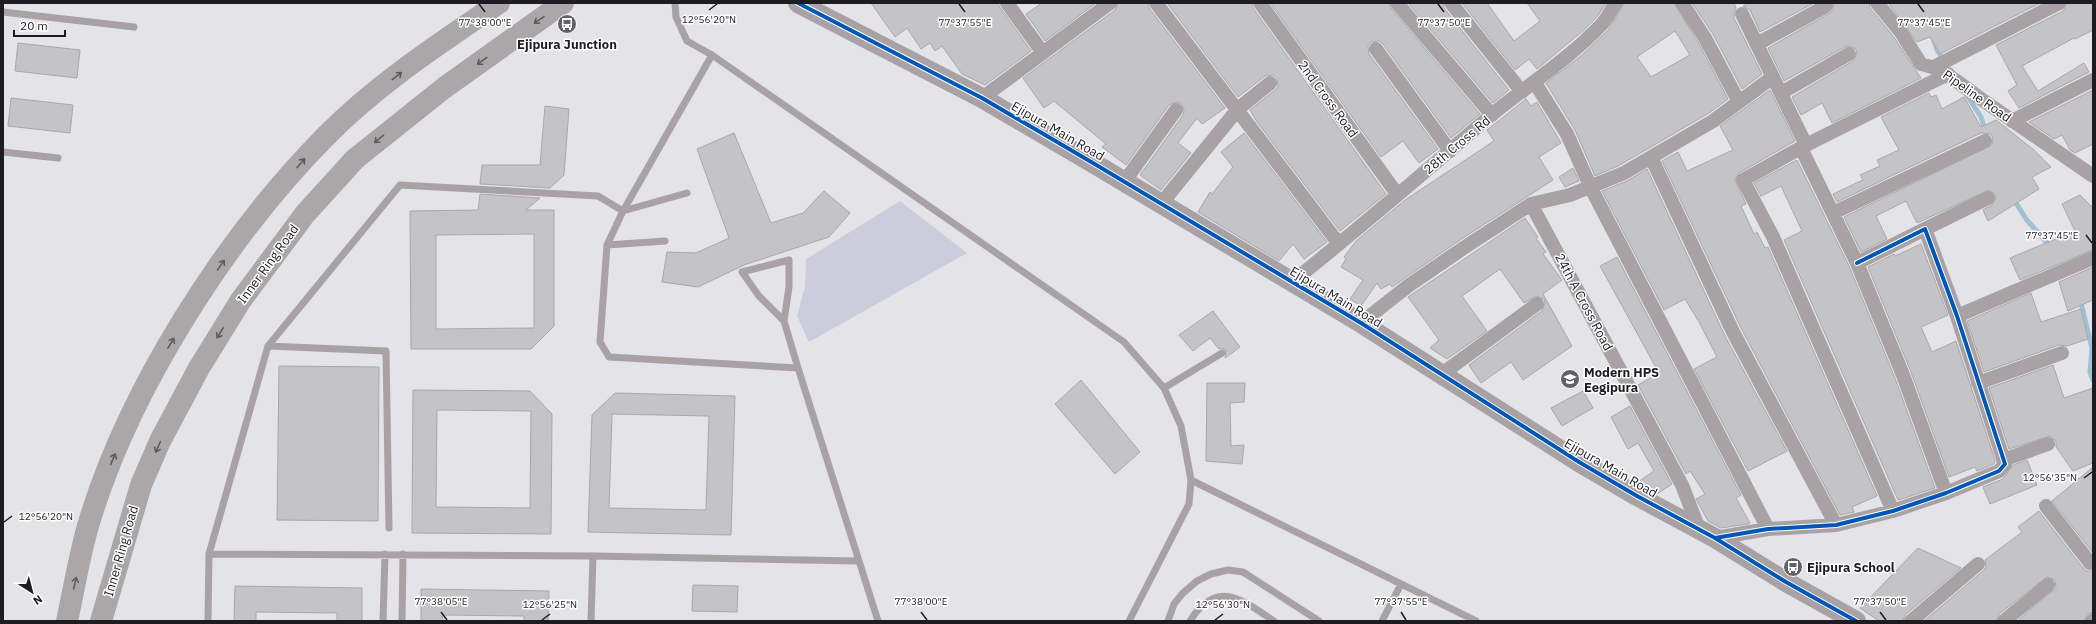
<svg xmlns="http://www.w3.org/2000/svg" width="2096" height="624" font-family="'IBM Plex Sans',sans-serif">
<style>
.green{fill:#ccccdc}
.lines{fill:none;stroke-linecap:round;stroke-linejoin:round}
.stream{stroke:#a0c1d2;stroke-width:5}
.building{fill:#c4c3c6;stroke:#a8a7ab;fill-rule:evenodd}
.lane{stroke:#a8a2a5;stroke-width:7}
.street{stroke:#a8a2a5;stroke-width:14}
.secondary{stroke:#a8a2a5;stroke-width:20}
.primary{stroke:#aba7a8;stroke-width:22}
.cycleway-casing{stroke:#fff;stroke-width:6}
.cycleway{stroke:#0057b8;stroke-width:4}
.oneway{stroke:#5d5b5d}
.ticks{fill:none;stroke:#1d1c20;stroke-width:1.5}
.labels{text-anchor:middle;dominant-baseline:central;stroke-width:3;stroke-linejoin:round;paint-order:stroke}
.poi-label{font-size:13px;font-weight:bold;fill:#1d1c20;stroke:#fff;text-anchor:start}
.street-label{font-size:13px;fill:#1d1c20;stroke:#fff}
.ticks-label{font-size:10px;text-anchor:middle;fill:#1d1c20;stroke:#fff;stroke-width:3;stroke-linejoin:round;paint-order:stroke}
</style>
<rect width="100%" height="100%" fill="#e3e3e8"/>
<path class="green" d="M 900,201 L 967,253 L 809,342 L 797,316 L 805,287 L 806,259 Z"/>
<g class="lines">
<path class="stream" d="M 1934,41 L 1937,50 L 1944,61
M 1966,94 L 1981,117 L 1988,140
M 2013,198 L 2026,219 L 2051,247
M 2080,299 L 2092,348 L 2090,372 L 2093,380"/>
</g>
<path class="building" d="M 871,3 L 997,3 L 1031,51 L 985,85 L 962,74 L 942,46 L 935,51 L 930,43 L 921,49 L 907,28 L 895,37 Z
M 1042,3 L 1096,3 L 1045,41 L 1026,14 Z
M 1118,3 L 1148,3 L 1149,8 L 1225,108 L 1202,124 L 1197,118 L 1178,143 L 1191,153 L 1161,190 L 1140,175 L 1183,115 L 1184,110 L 1181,103 L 1176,102 L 1169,105 L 1126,165 L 1102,147 L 1106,144 L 1054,101 L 1044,108 L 1023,78 L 1115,10 Z
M 1167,3 L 1252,3 L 1253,8 L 1386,194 L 1340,231 L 1257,122 L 1250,110 L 1276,89 L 1278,86 L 1277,78 L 1273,75 L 1265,76 L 1238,97 Z
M 1270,3 L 1389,3 L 1391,8 L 1480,114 L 1451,138 L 1383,44 L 1379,41 L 1371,42 L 1368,46 L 1369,54 L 1438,149 L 1419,163 L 1403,141 L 1381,157 Z
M 1408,3 L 1443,3 L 1444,8 L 1509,90 L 1493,103 Z
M 1462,3 L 1487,3 L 1514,41 L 1540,21 L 1527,3 L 1606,3 L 1597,17 L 1584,30 L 1537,69 L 1529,59 L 1515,70 Z
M 1624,3 L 1674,3 L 1698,42 L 1728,99 L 1709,113 L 1620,165 L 1595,176 L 1575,130 L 1546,83 L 1582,55 L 1609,29 ZM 1675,31 L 1690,55 L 1651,77 L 1637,57 Z
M 1692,3 L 1734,3 L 1736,8 L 1734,13 L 1734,18 L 1762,74 L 1742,89 L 1713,34 Z
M 1749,3 L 1814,3 L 1760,32 L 1750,10 L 1743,6 Z
M 1834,3 L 1869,3 L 1870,8 L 1893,36 L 1921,78 L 1832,123 L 1822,103 L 1801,115 L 1792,97 L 1853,61 L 1857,54 L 1856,49 L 1849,46 L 1845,47 L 1784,81 L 1768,48 L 1830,13 L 1833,10 Z
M 1888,3 L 2040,3 L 1940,54 L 1930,37 L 1917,42 Z
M 2067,3 L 2093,3 L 2093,30 L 2075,39 L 2074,38 L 2022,66 L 2038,91 L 2084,63 L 2089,72 L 2019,108 L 2008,91 L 2017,85 L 1996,45 L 2063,11 Z
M 18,43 L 80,50 L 77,78 L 15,71 Z
M 1770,90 L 1795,141 L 1739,173 L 1735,180 L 1746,204 L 1741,206 L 1754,234 L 1757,232 L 1765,248 L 1768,247 L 1877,496 L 1852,507 L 1854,512 L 1840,515 L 1741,328 L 1662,161 L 1678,152 L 1687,171 L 1733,150 L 1720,126 Z
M 2093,90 L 2093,144 L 2075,153 L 2070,150 L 2062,135 L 2054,139 L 2029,122 Z
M 1929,93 L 1931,97 L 1936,95 L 1942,109 L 1964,97 L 1981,127 L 1996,120 L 2034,150 L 2051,167 L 2032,177 L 2039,189 L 1988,221 L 1983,210 L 1992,205 L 1996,198 L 1995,194 L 1989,190 L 1917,223 L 1906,201 L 1876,216 L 1887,239 L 1861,252 L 1844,217 L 1992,145 L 1993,138 L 1990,134 L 1981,133 L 1837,202 L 1833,194 L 1863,180 L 1860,175 L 1880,166 L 1877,160 L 1899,150 L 1881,117 Z
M 11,98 L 73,105 L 70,133 L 8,126 Z
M 1526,99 L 1531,106 L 1537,102 L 1561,143 L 1539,157 L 1553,180 L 1460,240 L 1392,287 L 1390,284 L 1381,289 L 1377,283 L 1361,306 L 1350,299 L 1363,280 L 1341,267 L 1346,259 L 1344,257 L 1356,241 L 1405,200 L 1494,141 L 1487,130 Z
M 545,106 L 569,109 L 564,175 L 550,188 L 480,184 L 482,165 L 540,165 Z
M 734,133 L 771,223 L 803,213 L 824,191 L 850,213 L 829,237 L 744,265 L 698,287 L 662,282 L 667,252 L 696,253 L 729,238 L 697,149 Z
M 1244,133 L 1327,242 L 1304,259 L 1293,244 L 1279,261 L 1198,212 L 1210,192 L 1212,194 L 1233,167 L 1221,152 Z
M 1797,160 L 1849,266 L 1895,378 L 1935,488 L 1898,500 L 1784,240 L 1802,231 L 1781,186 L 1761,196 L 1754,183 Z
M 1573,168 L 1579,181 L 1565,187 L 1559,177 Z
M 1647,169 L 1725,336 L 1787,451 L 1748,471 L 1694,369 L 1717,357 L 1699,322 L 1685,299 L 1664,310 L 1602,191 L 1627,181 Z
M 480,194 L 540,198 L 526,210 L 554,210 L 554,326 L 531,349 L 411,349 L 410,211 L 478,210 ZM 534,234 L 534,328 L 436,329 L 436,235 Z
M 2080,195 L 2093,208 L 2093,250 L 2020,280 L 2010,258 L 2075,231 L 2062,204 Z
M 1525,218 L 1538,237 L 1536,238 L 1546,252 L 1543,254 L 1562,280 L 1543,294 L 1572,346 L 1523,380 L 1511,362 L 1481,383 L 1469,365 L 1542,311 L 1545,303 L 1544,299 L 1536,296 L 1524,303 L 1500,269 L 1462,296 L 1487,331 L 1447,359 L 1430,348 L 1439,340 L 1408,297 Z
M 1921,244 L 1948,315 L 1921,327 L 1932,352 L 1956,341 L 1995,460 L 1994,464 L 1977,471 L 1975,467 L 1949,477 L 1911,372 L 1868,267 L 1894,254 L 1895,256 Z
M 1617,257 L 1741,495 L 1736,498 L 1750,523 L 1748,524 L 1721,528 L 1708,521 L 1696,499 L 1705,494 L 1690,471 L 1686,474 L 1638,385 L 1659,373 L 1600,266 Z
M 2093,267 L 2093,300 L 2068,311 L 2059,282 Z
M 2031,293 L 2041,322 L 2081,309 L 2088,339 L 2067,346 L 2059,345 L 1984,372 L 1967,321 Z
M 1213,311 L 1240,347 L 1225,358 L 1226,350 L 1222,348 L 1219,349 L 1210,338 L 1193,351 L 1179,335 Z
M 2053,365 L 2064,398 L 2093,388 L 2093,463 L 2073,471 L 2056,447 L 2056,441 L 2050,436 L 2009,449 L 1989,388 Z
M 279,366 L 379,367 L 378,521 L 277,520 Z
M 1081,380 L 1140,452 L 1115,474 L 1055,404 Z
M 1207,383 L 1245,383 L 1244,402 L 1230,403 L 1231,446 L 1244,445 L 1242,464 L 1206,461 Z
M 413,390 L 530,391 L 552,414 L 551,534 L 412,533 ZM 437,410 L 531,411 L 530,508 L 436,507 Z
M 1583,391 L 1593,408 L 1562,426 L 1551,408 Z
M 615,393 L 735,396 L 731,535 L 588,532 L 592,415 ZM 612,414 L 709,416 L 706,510 L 609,508 Z
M 1630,406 L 1672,484 L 1657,494 L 1638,482 L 1654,471 L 1638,443 L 1628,449 L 1611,417 Z
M 2027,460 L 2037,485 L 1990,504 L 1983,487 L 2003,479 L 2013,465 Z
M 2093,467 L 2093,553 L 2052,501 Z
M 2039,511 L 2083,568 L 2087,571 L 2093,571 L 2093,612 L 2087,614 L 2084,621 L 2017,621 L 2056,588 L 2055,580 L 2047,577 L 1999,614 L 1996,621 L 1924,621 L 1984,570 L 1986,566 L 1985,560 L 2022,532 L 2018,527 Z
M 1918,548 L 1961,568 L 1905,615 L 1903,621 L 1879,621 L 1860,608 Z
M 693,585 L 738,586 L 737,612 L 692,611 Z
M 235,586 L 362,588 L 362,621 L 337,621 L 337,613 L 256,612 L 256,621 L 234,621 Z
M 421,589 L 549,591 L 548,621 L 524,621 L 524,616 L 443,615 L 442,621 L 421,621 Z"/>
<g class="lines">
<path class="lane" d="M 675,3 L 676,17 L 687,41 L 712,55 L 1124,342 L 1164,388
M 3,12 L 134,27
M 712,55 L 623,211 L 607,245 L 600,342 L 609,357 L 798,368 L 784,321 L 789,287 L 789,260 L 742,272 L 759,296 L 784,321
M 3,152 L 58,158
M 607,245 L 665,241
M 268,346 L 400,185 L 598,196 L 623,211 L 687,193
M 798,368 L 878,621
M 1191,480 L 1476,621
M 209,554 L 268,346 L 386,351 L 389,528
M 208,621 L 209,554 L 593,556
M 383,621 L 385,554
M 402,621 L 403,554
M 591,621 L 593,556 L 858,561
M 1129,621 L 1189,504 L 1191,480 L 1181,426 L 1164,388 L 1222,353
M 1168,621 L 1174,604 L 1183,593 L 1197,581 L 1211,574 L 1228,570 L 1243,572 L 1319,621
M 1190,621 C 1217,578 1242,600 1274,621
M 1382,621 L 1401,584"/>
<path class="street" d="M 1007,3 L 1043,53
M 1156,3 L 1339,244
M 1260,3 L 1397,194
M 1397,3 L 1492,115
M 1451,3 L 1522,92
M 1877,3 L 1900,31 L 1921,64 C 1946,69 1963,87 1984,101 C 2020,126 2057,151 2093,176
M 1742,14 L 1806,145
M 1757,44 L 1826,6
M 1376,49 L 1450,151
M 1934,67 L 2059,3
M 1535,83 L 1567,134 L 1591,188 L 1768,529
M 1781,93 L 1849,54
M 982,98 L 1110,3
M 1739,102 L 1773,77
M 2012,121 L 2093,80
M 1801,148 L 1857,263 L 1903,375 L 1946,493
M 1651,157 L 1733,332 L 1836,525
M 1124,182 L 1176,110
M 1161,204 L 1238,109 L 1270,83
M 1531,204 L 1682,485 L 1699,529
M 1833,213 L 1985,141
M 1925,229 L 1988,198
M 1292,282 C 1360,228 1425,172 1490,116 C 1528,85 1569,59 1603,23 C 1608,17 1611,9 1616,3
M 1957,316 L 2093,258
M 1361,323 L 1408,286 L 1465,247 L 1531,204 L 1570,195 L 1624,173 L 1713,121 L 1739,102 L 1705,38 L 1682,3
M 1442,374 L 1537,304
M 1978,383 L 2062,353
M 2003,460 L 2048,444
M 2046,506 L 2090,563
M 1893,511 L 1773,237 L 1743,180 L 1806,145 L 1948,74
M 1715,538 L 1768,529 L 1836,525 L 1893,511 L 1946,493 L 1999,471 L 2005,464 L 1957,316 L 1925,229 L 1857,263
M 1911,621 L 1978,564
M 2004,621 L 2048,585
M 2092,621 L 2093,620"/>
<path class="secondary" d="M 798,3 L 982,98 L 1093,163 L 1361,323 L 1579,462 L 1637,496 L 1715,538 L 1786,582 L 1856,621"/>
<path class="primary" d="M 67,621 C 74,589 79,557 88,526 C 128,390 226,237 326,136 C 377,84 439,44 499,3
M 101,621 L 141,485 L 160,441 L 199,368 L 241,300 L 305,214 L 355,159 L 444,88 L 563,3"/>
<g class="cycleway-casing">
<path id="cycleway" d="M 798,3 L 982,98 L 1093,163 L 1361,323 L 1579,462 L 1637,496 L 1715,538 L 1786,582 L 1856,621
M 1715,538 L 1768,529 L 1836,525 L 1893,511 L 1946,493 L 1999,471 L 2005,464 L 1957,316 L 1925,229 L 1857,263"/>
</g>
<use href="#cycleway" class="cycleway"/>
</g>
<defs><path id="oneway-shaft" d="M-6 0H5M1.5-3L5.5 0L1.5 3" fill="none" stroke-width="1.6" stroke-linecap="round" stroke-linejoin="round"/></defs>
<g class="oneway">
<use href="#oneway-shaft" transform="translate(539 20) rotate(145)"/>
<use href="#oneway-shaft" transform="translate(482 61) rotate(144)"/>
<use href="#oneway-shaft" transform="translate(397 76) rotate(-38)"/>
<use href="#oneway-shaft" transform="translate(379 139) rotate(140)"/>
<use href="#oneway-shaft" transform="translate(301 163) rotate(-49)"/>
<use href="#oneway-shaft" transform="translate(221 265) rotate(-55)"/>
<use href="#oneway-shaft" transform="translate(220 333) rotate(122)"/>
<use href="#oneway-shaft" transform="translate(171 343) rotate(-59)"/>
<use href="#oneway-shaft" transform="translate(158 447) rotate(114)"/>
<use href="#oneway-shaft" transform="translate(113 459) rotate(-68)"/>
<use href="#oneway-shaft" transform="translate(75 583) rotate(-77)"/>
</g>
<path class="ticks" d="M 479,4 L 485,12M 959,4 L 965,12M 1438,4 L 1444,12M 1918,4 L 1924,12M 709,10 L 717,4M 2086,235 L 2092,243M 2084,478 L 2092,472M 4,522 L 12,516M 441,612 L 447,620M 921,612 L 927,620M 1401,612 L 1406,620M 1880,612 L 1886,620M 542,620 L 550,614M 1215,620 L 1223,614"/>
<defs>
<g id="bus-disc" transform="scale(1)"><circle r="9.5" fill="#626266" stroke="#fff"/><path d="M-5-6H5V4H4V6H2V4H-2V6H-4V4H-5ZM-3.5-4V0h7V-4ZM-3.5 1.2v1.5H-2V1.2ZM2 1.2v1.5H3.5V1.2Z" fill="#fff"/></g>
<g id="school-disc" transform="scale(1)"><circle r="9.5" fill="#626266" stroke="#fff"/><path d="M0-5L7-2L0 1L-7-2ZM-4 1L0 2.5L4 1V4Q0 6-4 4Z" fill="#fff"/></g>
</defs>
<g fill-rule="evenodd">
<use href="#bus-disc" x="567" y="24"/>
<use href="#school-disc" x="1570" y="379"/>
<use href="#bus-disc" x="1793" y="567"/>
</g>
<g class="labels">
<g class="poi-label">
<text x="567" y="44" text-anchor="middle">Ejipura Junction</text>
<text x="1584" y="372">Modern HPS<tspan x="1584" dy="15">Eegipura</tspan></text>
<text x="1807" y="567">Ejipura School</text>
</g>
<g class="street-label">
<text transform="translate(1977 96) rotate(35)">Pipeline Road</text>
<text transform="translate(1328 99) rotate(54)">2nd Cross Road</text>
<text transform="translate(1058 131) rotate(30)">Ejipura Main Road</text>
<text transform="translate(1457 145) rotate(-40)">28th Cross Rd</text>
<text transform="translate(268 264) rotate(-54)">Inner Ring Road</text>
<text transform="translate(1336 297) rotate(31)">Ejipura Main Road</text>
<text transform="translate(1584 302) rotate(62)">24th A Cross Road</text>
<text transform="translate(1611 468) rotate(30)">Ejipura Main Road</text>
<text transform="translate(121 551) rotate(-74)">Inner Ring Road</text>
</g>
</g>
<g class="ticks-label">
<text x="709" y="23">12°56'20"N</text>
<text x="485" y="26">77°38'00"E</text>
<text x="965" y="26">77°37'55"E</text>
<text x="1444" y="26">77°37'50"E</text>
<text x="1924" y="26">77°37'45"E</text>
<text x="2052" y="239">77°37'45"E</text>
<text x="2050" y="481">12°56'35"N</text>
<text x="46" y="520">12°56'20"N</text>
<text x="441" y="605">77°38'05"E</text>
<text x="921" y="605">77°38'00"E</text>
<text x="1401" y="605">77°37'55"E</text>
<text x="1880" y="605">77°37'50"E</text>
<text x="550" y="608">12°56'25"N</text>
<text x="1223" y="608">12°56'30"N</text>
</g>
<rect width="2096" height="624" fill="none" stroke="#1d1c20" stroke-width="8"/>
<g transform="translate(32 592) rotate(144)" stroke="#ffffff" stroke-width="3" paint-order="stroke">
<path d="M0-3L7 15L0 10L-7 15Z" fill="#1d1c20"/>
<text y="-6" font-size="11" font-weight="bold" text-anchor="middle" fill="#1d1c20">N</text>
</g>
<path d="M14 30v6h51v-6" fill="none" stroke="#1d1c20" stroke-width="2"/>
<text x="20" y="30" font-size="12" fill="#1d1c20" stroke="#ffffff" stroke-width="3" paint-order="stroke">20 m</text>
</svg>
